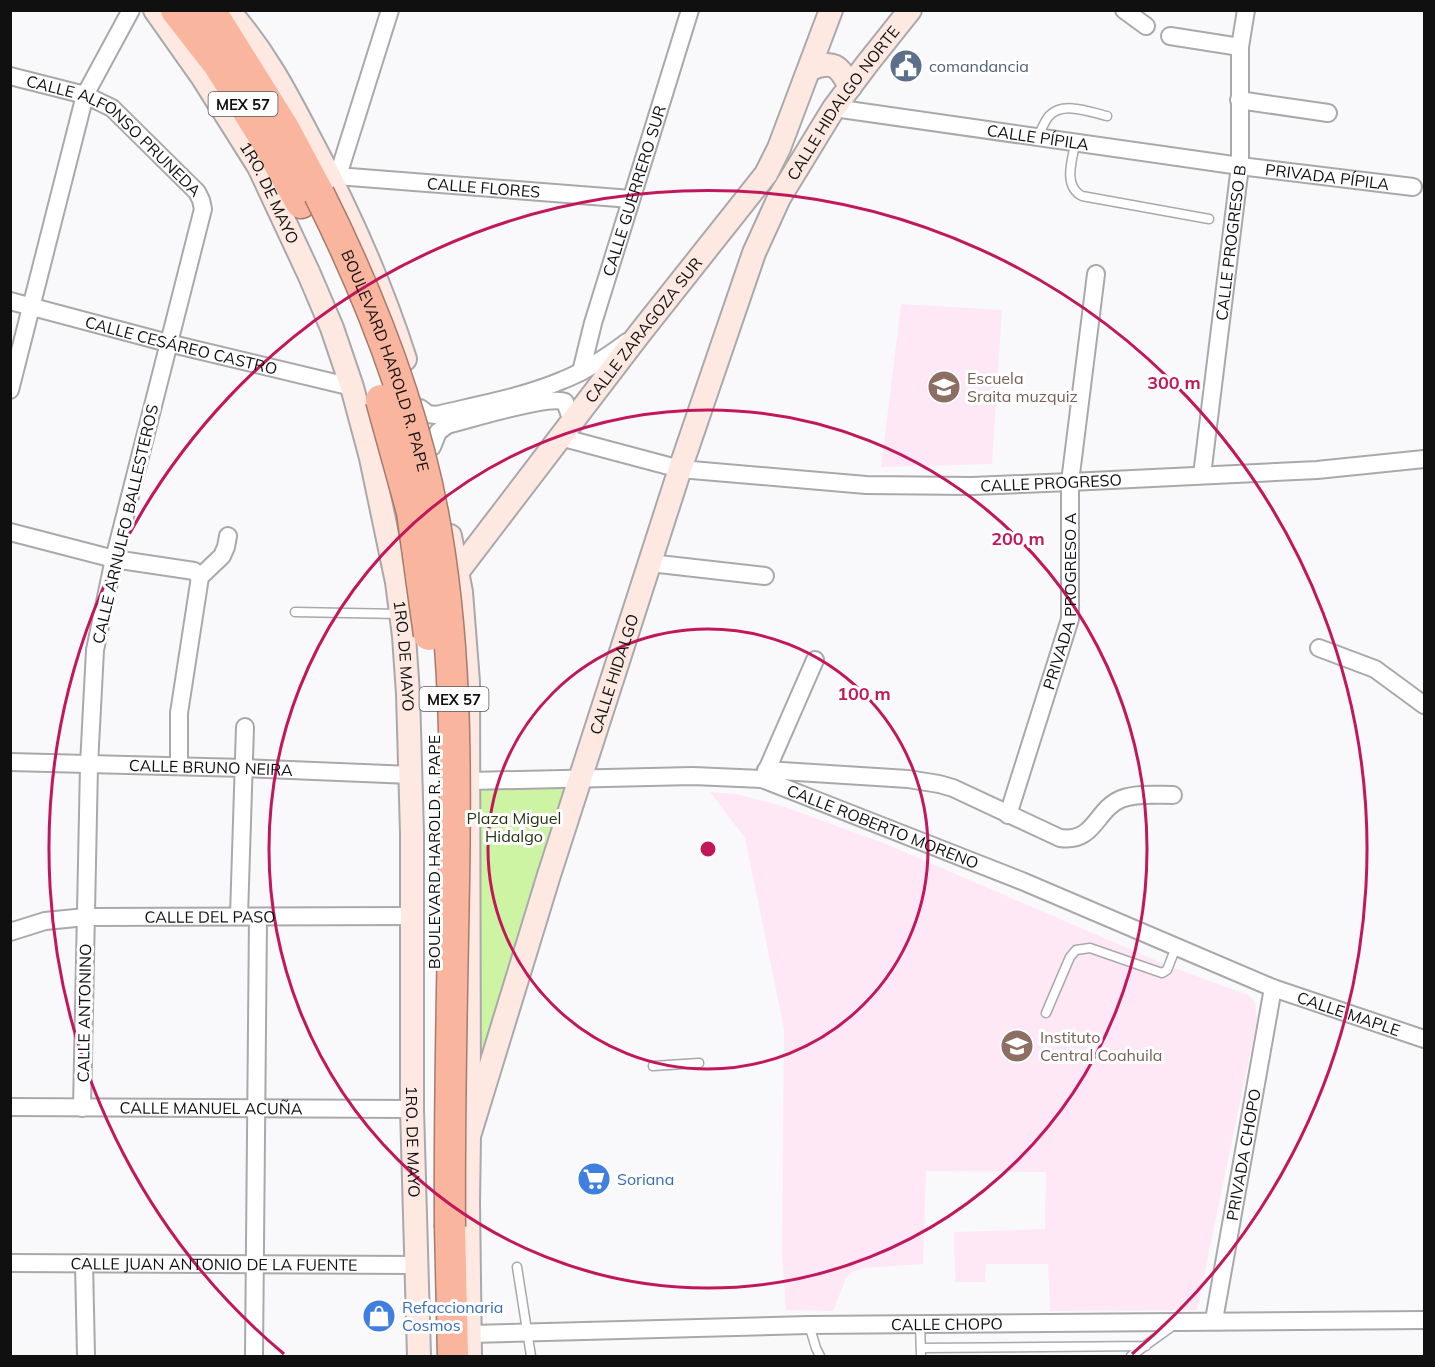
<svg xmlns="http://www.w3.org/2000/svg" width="1435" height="1367" font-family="Mulish,sans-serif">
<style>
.education{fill:#fee8f5}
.green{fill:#cdf4a3}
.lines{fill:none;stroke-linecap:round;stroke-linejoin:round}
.lane-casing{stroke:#a9a9ab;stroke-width:11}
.street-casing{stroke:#a9a9ab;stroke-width:20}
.secondary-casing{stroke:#a9a9ab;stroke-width:26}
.highway-casing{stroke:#a77b6c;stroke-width:33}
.lane{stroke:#fff;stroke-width:8}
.street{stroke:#fff;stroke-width:16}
.secondary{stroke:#fde9e2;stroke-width:22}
.highway{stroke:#f9b59d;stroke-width:30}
.highway-bridge-casing{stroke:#a77b6c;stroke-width:33;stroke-linecap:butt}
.highway-bridge{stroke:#f9b59d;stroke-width:30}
.ring{fill:none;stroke:#c2185b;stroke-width:3}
.labels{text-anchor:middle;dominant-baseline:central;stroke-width:6;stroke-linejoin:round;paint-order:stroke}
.shield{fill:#fff;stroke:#585858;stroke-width:1.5}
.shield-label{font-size:15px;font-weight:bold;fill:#101010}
.service-label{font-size:16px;fill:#4e5e75;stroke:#fff;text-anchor:start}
.street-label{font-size:16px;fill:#101010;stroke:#fff}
.education-label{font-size:16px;fill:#785e54;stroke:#fff;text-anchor:start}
.park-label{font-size:16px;fill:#253412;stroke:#fff}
.shop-label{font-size:16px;fill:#366cbe;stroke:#fff;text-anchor:start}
.centre{fill:#c2185b;stroke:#fff;stroke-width:3}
.ring-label{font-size:18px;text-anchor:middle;font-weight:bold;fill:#c2185b;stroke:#fff;stroke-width:6;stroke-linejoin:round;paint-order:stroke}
</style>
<rect width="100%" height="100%" fill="#f9f9fb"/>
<path class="education" d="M 901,304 L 1002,310 L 992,464 L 881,467 Z
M 710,792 L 737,794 L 782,806 L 886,844 L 1169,966 L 1248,995 L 1255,1002 L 1257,1020 L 1197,1310 L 1050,1311 L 1048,1264 L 986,1264 L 985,1282 L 955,1282 L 954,1232 L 1045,1229 L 1046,1172 L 926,1171 L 923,1264 L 864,1268 L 852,1272 L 846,1278 L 833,1311 L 786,1310 L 782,1253 L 784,1029 L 745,838 Z"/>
<path class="green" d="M 568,786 L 475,1095 L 475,788 Z"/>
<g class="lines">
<g class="lane-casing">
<path id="lane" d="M 1037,138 C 1041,131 1044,122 1049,116 C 1063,101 1090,112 1107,116
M 1075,144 C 1072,161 1063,186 1082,196 L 1209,219
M 295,612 L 400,614
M 1046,1013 L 1070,957 L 1076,950 L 1090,948 L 1162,973 L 1167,970 L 1176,947
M 653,1066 L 699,1063
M 517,1267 L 531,1356
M 920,1324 L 921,1356
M 809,1325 L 816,1348 L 820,1356
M 921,1348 L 1146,1346
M 1131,1356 L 1174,1325"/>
</g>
<g class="street-casing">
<g id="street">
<path d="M 1124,10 L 1146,26"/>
<path d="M 1170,36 L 1240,47"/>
<path id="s1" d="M 10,76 L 85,95 L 112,108 L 197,192 L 201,200 L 203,209 L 114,559 L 95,650 L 89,765 L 82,1108"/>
<path d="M 1239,100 L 1328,113"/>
<path id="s2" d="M 834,108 L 1240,166 L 1413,187"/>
<path id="s3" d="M 337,176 L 631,199"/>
<path d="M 335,185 L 390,10"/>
<path id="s4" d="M 10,301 L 168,343 L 352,387"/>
<path id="s5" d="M 581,372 L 593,323 L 690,10"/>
<path d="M 10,390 L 85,95 L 131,10"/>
<path d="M 420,408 L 428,414 L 436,415 C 478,405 523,397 563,380 C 586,371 607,357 627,342"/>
<path id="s6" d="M 560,437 L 680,469 L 866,485 L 972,486 L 1070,482 L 1317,470 L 1424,459"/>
<path d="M 432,447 L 438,432 L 447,425 C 468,420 549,394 565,402 L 572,421"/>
<path id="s7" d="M 1202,475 L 1240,166 L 1240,47 L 1246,10"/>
<path d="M 10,532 L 114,559 L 194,571 L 200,577"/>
<path d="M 650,563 L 765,576"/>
<path d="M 1319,648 L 1375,669 L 1424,705"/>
<path id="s8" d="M 10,762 L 244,768 L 411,775"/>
<path d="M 179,766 L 179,713 L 200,577 L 222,556 L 226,547 L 228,536"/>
<path d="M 766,770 L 908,779 L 939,784 L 953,788 L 1060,838 C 1095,843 1095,810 1121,799 C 1136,793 1157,795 1173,795"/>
<path d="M 763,779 L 815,660"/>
<path id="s9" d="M 470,781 L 693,776 L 762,779 L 1022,881 L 1273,988 L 1424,1039"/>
<path id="s10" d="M 1008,815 L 1070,619 L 1070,482 L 1096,274"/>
<path d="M 239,916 L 245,727"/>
<path id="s11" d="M 10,932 L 45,921 L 86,917 L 413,916"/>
<path id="s12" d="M 10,1107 L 412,1109"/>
<path id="s13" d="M 10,1263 L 417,1265"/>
<path d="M 84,1263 L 86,1356"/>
<path id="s14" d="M 1214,1320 L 1273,988"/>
<path id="s15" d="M 470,1334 L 809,1325 L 1424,1320"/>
<path d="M 254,1356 L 258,917"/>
</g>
</g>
<g class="secondary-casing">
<g id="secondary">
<path id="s16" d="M 155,10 L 203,78 L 259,167 L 309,274 L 332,328 L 352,387 L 371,458 L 397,582 L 404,636 L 408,694 L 412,833 L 412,1109 L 419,1356"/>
<path d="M 228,10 C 264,51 284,89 309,137 C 347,208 380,281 405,359"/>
<path d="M 810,69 C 833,60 839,65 850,87"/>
<path d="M 450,536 L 461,592 L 468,682 L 469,1113"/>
<path id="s17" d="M 452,579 L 640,333 L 766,174 L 779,148 L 831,10"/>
<path id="s18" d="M 470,1356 L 468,1202 L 469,1136 L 549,875 L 680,469 L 754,253 L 779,198 L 834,108 L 867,64 L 910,10"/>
</g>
</g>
<g class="highway-casing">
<path id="highway" d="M 176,10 L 218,64 L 264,137 L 301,203
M 210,10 L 285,130 L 319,194
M 450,1227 L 453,1356"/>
</g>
<use href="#lane" class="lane"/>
<use href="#street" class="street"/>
<use href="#secondary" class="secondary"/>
<use href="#highway" class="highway"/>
<g class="highway-bridge-casing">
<g id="highway-bridge">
<path id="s19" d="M 319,194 C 369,294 412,402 433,513 C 456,635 456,758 454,882 C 452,997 449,1112 450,1227"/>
<path d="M 381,400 L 412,512 L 429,635"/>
</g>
</g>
<use href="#highway-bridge" class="highway-bridge"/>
</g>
<g class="ring">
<circle cx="708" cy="849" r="220"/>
<circle cx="708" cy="849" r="439"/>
<path d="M284 1354A659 659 0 1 1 1132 1354"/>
</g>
<defs>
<g id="civic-disc" transform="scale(1.725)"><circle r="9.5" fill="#5c6f8a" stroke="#fff"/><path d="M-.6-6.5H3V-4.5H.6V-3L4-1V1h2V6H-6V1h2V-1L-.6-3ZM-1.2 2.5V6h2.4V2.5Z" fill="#fff"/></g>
<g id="school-disc" transform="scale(1.725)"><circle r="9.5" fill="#8d6e63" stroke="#fff"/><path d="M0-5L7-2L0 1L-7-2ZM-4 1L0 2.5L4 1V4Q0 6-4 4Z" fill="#fff"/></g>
<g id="university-disc" transform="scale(1.725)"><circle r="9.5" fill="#8d6e63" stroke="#fff"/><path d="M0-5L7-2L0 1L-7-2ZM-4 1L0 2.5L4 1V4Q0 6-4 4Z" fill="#fff"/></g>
<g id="supermarket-disc" transform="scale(1.725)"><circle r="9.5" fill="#3f7fe0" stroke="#fff"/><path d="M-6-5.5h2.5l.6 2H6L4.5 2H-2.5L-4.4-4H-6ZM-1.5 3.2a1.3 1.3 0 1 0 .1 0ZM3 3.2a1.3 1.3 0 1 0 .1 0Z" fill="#fff"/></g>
<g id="shop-disc" transform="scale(1.725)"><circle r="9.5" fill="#3f7fe0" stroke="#fff"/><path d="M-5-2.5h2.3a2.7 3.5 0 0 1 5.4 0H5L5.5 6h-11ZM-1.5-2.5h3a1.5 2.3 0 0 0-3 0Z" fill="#fff"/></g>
</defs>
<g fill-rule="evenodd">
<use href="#civic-disc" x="906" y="66"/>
<use href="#school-disc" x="944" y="387"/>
<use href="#university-disc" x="1017" y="1046"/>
<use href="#supermarket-disc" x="594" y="1179"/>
<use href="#shop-disc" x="379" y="1316"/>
</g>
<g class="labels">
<g class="shield">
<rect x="208.5" y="92" width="69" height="24" rx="4.5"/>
<rect x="419.5" y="687" width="69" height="24" rx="4.5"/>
</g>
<g class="shield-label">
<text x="243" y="104">MEX 57</text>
<text x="454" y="699">MEX 57</text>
</g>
<g class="service-label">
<text x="929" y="66">comandancia</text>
</g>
<g class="street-label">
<text stroke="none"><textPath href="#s18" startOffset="1323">CALLE HIDALGO NORTE</textPath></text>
<text stroke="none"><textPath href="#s2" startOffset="206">CALLE PÍPILA</textPath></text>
<text stroke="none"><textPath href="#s1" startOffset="123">CALLE ALFONSO PRUNEDA</textPath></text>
<text stroke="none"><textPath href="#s2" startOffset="498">PRIVADA PÍPILA</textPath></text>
<text stroke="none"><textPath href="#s3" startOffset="147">CALLE FLORES</textPath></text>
<text stroke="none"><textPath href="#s5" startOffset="189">CALLE GUERRERO SUR</textPath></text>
<text stroke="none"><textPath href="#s16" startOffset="216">1RO. DE MAYO</textPath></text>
<text stroke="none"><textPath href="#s7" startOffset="234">CALLE PROGRESO B</textPath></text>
<text stroke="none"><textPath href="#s17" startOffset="314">CALLE ZARAGOZA SUR</textPath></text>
<text stroke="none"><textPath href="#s4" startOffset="177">CALLE CESÁREO CASTRO</textPath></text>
<text stroke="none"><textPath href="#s19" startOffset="180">BOULEVARD HAROLD R. PAPE</textPath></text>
<text stroke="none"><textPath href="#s6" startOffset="496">CALLE PROGRESO</textPath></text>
<text transform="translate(125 524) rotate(-77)">CALLE ARNULFO BALLESTEROS</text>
<text stroke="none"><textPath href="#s10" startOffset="222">PRIVADA PROGRESO A</textPath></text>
<text stroke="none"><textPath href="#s16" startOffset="702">1RO. DE MAYO</textPath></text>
<text stroke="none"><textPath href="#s18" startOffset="704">CALLE HIDALGO</textPath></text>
<text stroke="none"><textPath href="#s8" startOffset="201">CALLE BRUNO NEIRA</textPath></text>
<text stroke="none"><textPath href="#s9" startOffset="422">CALLE ROBERTO MORENO</textPath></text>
<text transform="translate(434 852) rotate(-90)">BOULEVARD HAROLD R. PAPE</text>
<text stroke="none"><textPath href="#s11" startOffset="202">CALLE DEL PASO</textPath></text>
<text transform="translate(84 1013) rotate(-89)">CALLE ANTONINO</text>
<text stroke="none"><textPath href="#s9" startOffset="924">CALLE MAPLE</textPath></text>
<text stroke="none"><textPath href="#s12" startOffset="201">CALLE MANUEL ACUÑA</textPath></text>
<text stroke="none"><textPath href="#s16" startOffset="1188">1RO. DE MAYO</textPath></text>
<text stroke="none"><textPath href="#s14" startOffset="168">PRIVADA CHOPO</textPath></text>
<text stroke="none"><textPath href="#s13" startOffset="204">CALLE JUAN ANTONIO DE LA FUENTE</textPath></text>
<text stroke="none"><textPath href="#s15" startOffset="477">CALLE CHOPO</textPath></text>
</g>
<g class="education-label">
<text x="967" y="378">Escuela<tspan x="967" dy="18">Sraita muzquiz</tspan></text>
<text x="1040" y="1037">Instituto<tspan x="1040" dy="18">Central Coahuila</tspan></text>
</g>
<g class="park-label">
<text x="514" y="818">Plaza Miguel<tspan x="514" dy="18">Hidalgo</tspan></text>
</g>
<g class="shop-label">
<text x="617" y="1179">Soriana</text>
<text x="402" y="1307">Refaccionaria<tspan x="402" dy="18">Cosmos</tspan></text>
</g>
</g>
<circle cx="708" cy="849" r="9" class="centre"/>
<g class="ring-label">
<text x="1174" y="389">300 m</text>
<text x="1018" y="545">200 m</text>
<text x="864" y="700">100 m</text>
</g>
<rect width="1435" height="1367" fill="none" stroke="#101010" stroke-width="24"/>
</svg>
